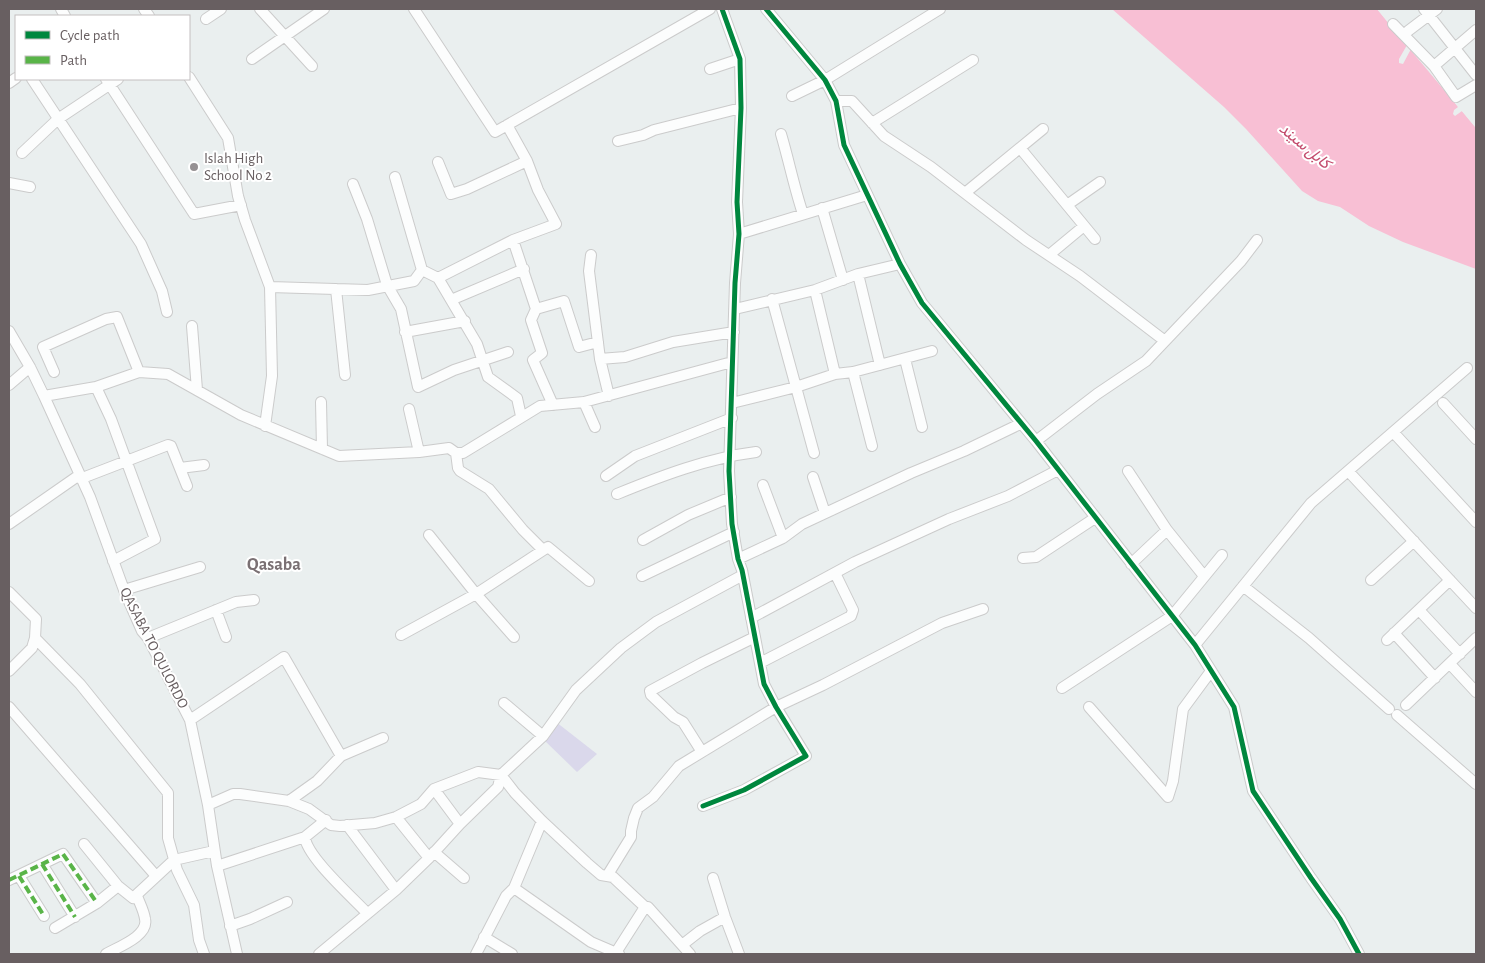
<svg xmlns="http://www.w3.org/2000/svg" width="1485" height="963" font-family="'Alegreya Sans',Vazirmatn,sans-serif">
<style>
.green{fill:#dad8eb}
.water{fill:#f8bfd4}
.pier{fill:#eaefef}
.lines{fill:none;stroke-linecap:round;stroke-linejoin:round}
.minor-casing{stroke:#cbcbcb;stroke-width:12}
.minor{stroke:#fcfdfd;stroke-width:10}
.quiet{stroke:#59b448;stroke-width:4;stroke-dasharray:8 4;stroke-linecap:butt}
.cycleway-casing{stroke:#fff;stroke-width:8}
.cycleway{stroke:#00873e;stroke-width:5}
.poi-dot{fill:#969193;stroke:#fff;stroke-width:2}
.labels{text-anchor:middle;dominant-baseline:central;stroke-width:4;stroke-linejoin:round;paint-order:stroke}
.poi-label{font-size:15px;fill:#685f61;stroke:#fff;text-anchor:start}
.street-label{font-size:15px;fill:#685f61;stroke:#fff}
.water-label{font-size:16px;font-style:italic;fill:#c34c6d;stroke:#fff}
.quarter-label{font-size:18px;font-weight:bold;fill:#7a7073;stroke:#fff}
</style>
<rect width="100%" height="100%" fill="#eaefef"/>
<path class="green" d="M 556,722 L 597,754 L 577,772 L 543,739 Z"/>
<path class="water" d="M 1112,9 L 1377,9 L 1398,35 L 1476,128 L 1476,269 L 1403,242 L 1369,226 L 1340,207 L 1318,201 L 1302,191 L 1246,129 L 1224,107 Z"/>
<path class="pier" d="M 1377,9 L 1380,9 L 1425,63 L 1476,124 L 1476,128 L 1462,111 L 1455,116 L 1453,114 L 1454,110 L 1458,107 L 1411,49 L 1403,64 L 1399,63 L 1399,59 L 1407,45 Z"/>
<g class="lines">
<g class="minor-casing">
<path id="minor" d="M 61,9 L 65,16
M 144,9 L 149,16
M 260,9 L 312,66
M 414,9 L 495,132 L 710,9
M 766,9 L 825,80 L 836,101 L 844,145 L 900,264 L 922,303 L 1036,441 L 1195,645 L 1234,707 L 1253,791 L 1311,878 L 1340,919 L 1359,954
M 1424,9 L 1476,75
M 206,19 L 221,9
M 1393,24 L 1434,66 L 1456,97 L 1476,85
M 1408,31 L 1437,9
M 252,59 L 324,9
M 1434,66 L 1476,30
M 710,69 L 740,59
M 189,77 L 228,138 L 238,196 L 245,220 L 270,287 L 272,376 L 265,426
M 32,79 L 141,244 L 162,291 L 167,312
M 106,79 L 194,214 L 241,205
M 9,83 L 16,78
M 792,96 L 825,80 L 940,9
M 836,101 L 852,101 L 884,136 L 931,167 L 1026,240 L 1080,276 L 1165,341
M 872,123 L 973,60
M 781,134 C 789,161 794,187 803,214
M 618,141 L 643,135 L 654,130 L 741,108
M 1020,148 L 1095,239
M 22,153 L 58,119 L 118,79
M 438,162 L 451,194 L 467,189 L 527,161
M 395,177 L 422,270 L 438,278 L 477,344 L 488,377 L 517,398 L 521,416
M 9,183 L 30,187
M 353,184 L 367,219 L 387,285 L 401,309 L 418,387 L 454,370 L 508,352
M 965,193 L 1043,129
M 1067,205 L 1100,182
M 822,208 L 843,280
M 739,234 L 867,195
M 513,240 L 536,309
M 591,255 L 589,271 L 600,359 L 609,396
M 1049,255 L 1084,226
M 858,274 L 880,365
M 438,278 L 513,240 L 556,224 L 538,190 L 527,161 L 507,125
M 270,287 L 368,290 L 414,281 L 422,270
M 336,289 L 345,375
M 815,290 L 835,374
M 772,299 L 814,453
M 451,300 L 524,269
M 735,309 L 815,290 L 858,274 L 900,264
M 192,326 L 197,390
M 9,331 L 30,367 L 44,396 L 90,497 L 124,590 L 142,631 L 148,638 L 190,720 L 208,805 L 217,866 L 237,954
M 405,332 L 465,321
M 600,359 L 625,357 L 673,342 L 734,332
M 905,359 L 922,427
M 54,372 L 43,347 L 106,319 L 117,317 L 139,372
M 853,372 L 872,446
M 9,385 L 30,367
M 96,387 L 111,419 L 155,539 L 113,561
M 44,396 L 96,387 L 139,372 L 168,374 L 241,415 L 339,456 L 419,452 L 449,448 L 456,453 L 463,453 L 540,406 L 584,402 L 732,362
M 321,402 L 322,449
M 584,402 L 595,427
M 732,403 L 796,387 L 835,374 L 853,372 L 932,351
M 1443,403 L 1476,439
M 553,405 L 533,360 L 542,353 L 531,320 L 536,309 L 564,301 L 579,347 L 598,342
M 409,409 L 419,452
M 1393,432 L 1476,522
M 1036,441 L 1097,394 L 1146,361 L 1241,261 L 1257,240
M 456,453 L 458,468 L 460,471 L 489,489 L 523,530 L 543,550
M 180,468 L 204,465
M 1128,471 L 1167,530 L 1204,576
M 1348,471 L 1476,608
M 606,476 L 635,456 L 732,418
M 813,477 L 825,513
M 763,485 L 783,538
M 617,494 C 661,476 708,458 756,452
M 9,524 L 75,478 L 80,476 L 85,477 L 168,445 L 171,446 L 187,486
M 429,535 L 476,594 L 514,637
M 643,540 L 688,515 L 731,497
M 1023,558 L 1036,557 L 1095,518
M 738,559 L 783,538 L 802,524 L 911,473 L 964,451 L 1020,424
M 1131,564 L 1167,530
M 642,576 L 734,532
M 1371,580 L 1414,541
M 1243,586 L 1309,638 L 1389,709
M 124,590 L 200,567
M 9,592 L 36,619 L 35,638 L 80,684 L 168,793 L 168,838 L 177,870 L 194,905 L 199,940 L 204,954
M 216,610 L 226,637
M 1419,610 L 1460,654
M 751,618 L 855,562 L 949,519 L 1008,496 L 1058,470
M 1394,633 L 1435,678
M 401,635 L 476,594 L 548,547 L 589,581
M 148,638 L 236,602 L 254,600
M 1387,640 L 1450,580
M 1195,645 L 1311,503 L 1467,368
M 760,663 L 851,616 L 853,610 L 835,573
M 1450,664 L 1476,692
M 9,671 L 32,648 L 35,638
M 1062,688 L 1172,616 L 1222,555
M 504,703 L 543,736
M 1406,705 L 1476,638
M 9,707 L 156,876
M 1089,707 L 1168,797 L 1173,781 L 1183,709 L 1211,671
M 1397,715 L 1476,784
M 190,720 L 284,657 L 341,756
M 702,752 L 683,722 L 674,717 L 651,695 L 650,691 L 702,663 L 755,637
M 434,789 L 460,824
M 289,801 L 317,781 L 341,756 L 383,738
M 208,805 L 233,794 L 240,794 L 289,801 L 309,809 L 331,825 L 340,826 L 375,823 L 396,817 L 421,804 L 434,789 L 478,772 L 501,775 L 515,793 L 542,821 L 587,863 L 601,875 L 613,877 L 645,907 L 648,907 L 690,954
M 703,806 L 744,790 L 806,756 L 776,707 L 764,684 L 742,570 L 738,559 L 732,524 L 729,471 L 735,283 L 739,234 L 737,202 L 741,108 L 740,59 L 722,9
M 396,817 L 429,858
M 347,825 L 396,890
M 305,837 C 306,856 352,897 367,913
M 84,844 L 118,886 L 133,898 L 174,860 L 214,851
M 434,852 L 464,878
M 42,864 L 75,917
M 217,866 L 305,837 L 326,820
M 19,876 L 44,916
M 607,876 L 631,837 L 631,831 L 634,818 L 638,808 L 653,797 L 679,766 L 776,707 L 823,685 L 942,623 L 983,609
M 713,878 L 725,917 L 739,954
M 9,880 L 63,854 L 97,903
M 514,888 L 591,942 L 619,954
M 230,926 L 250,919 L 287,902
M 55,928 L 97,903 L 118,886
M 484,937 L 512,954
M 682,945 L 700,931 L 725,917
M 106,954 C 118,947 149,936 145,919 C 144,911 140,904 137,896
M 319,954 L 396,890 L 429,858 L 460,824 L 498,787 L 501,775 L 543,736 L 576,690 L 621,648 L 656,622 L 743,575
M 476,954 L 506,896 L 514,888 L 542,821
M 615,954 L 645,907"/>
</g>
<use href="#minor" class="minor"/>
<path class="quiet" d="M 42,864 L 75,917
M 19,876 L 44,916
M 9,880 L 63,854 L 97,903"/>
<g class="cycleway-casing">
<path id="cycleway" d="M 766,9 L 825,80 L 836,101 L 844,145 L 900,264 L 922,303 L 1036,441 L 1195,645 L 1234,707 L 1253,791 L 1311,878 L 1340,919 L 1359,954
M 703,806 L 744,790 L 806,756 L 776,707 L 764,684 L 742,570 L 738,559 L 732,524 L 729,471 L 735,283 L 739,234 L 737,202 L 741,108 L 740,59 L 722,9"/>
</g>
<use href="#cycleway" class="cycleway"/>
</g>
<circle class="poi-dot" cx="194" cy="167" r="5"/>
<g class="labels">
<g class="poi-label">
<text x="204" y="158">Islah High<tspan x="204" dy="17">School No 2</tspan></text>
</g>
<g class="street-label">
<text transform="translate(154 648) rotate(63)">QASABA TO QULORDO</text>
</g>
<g class="water-label">
<text transform="translate(1305 146) rotate(40)">کابل سيند</text>
</g>
<g class="quarter-label">
<text x="274" y="565">Qasaba</text>
</g>
</g>
<rect width="1485" height="963" fill="none" stroke="#685f61" stroke-width="20"/>
<rect x="15" y="15" width="175" height="65" fill="#ffffff" stroke="#c3bfc0"/>
<rect x="25" y="31" width="25" height="8" fill="#00873e" stroke="#c3bfc0"/>
<text x="60" y="40" font-size="15" fill="#685f61">Cycle path</text>
<rect x="25" y="56" width="25" height="8" fill="#59b448" stroke="#c3bfc0"/>
<text x="60" y="65" font-size="15" fill="#685f61">Path</text>
</svg>
